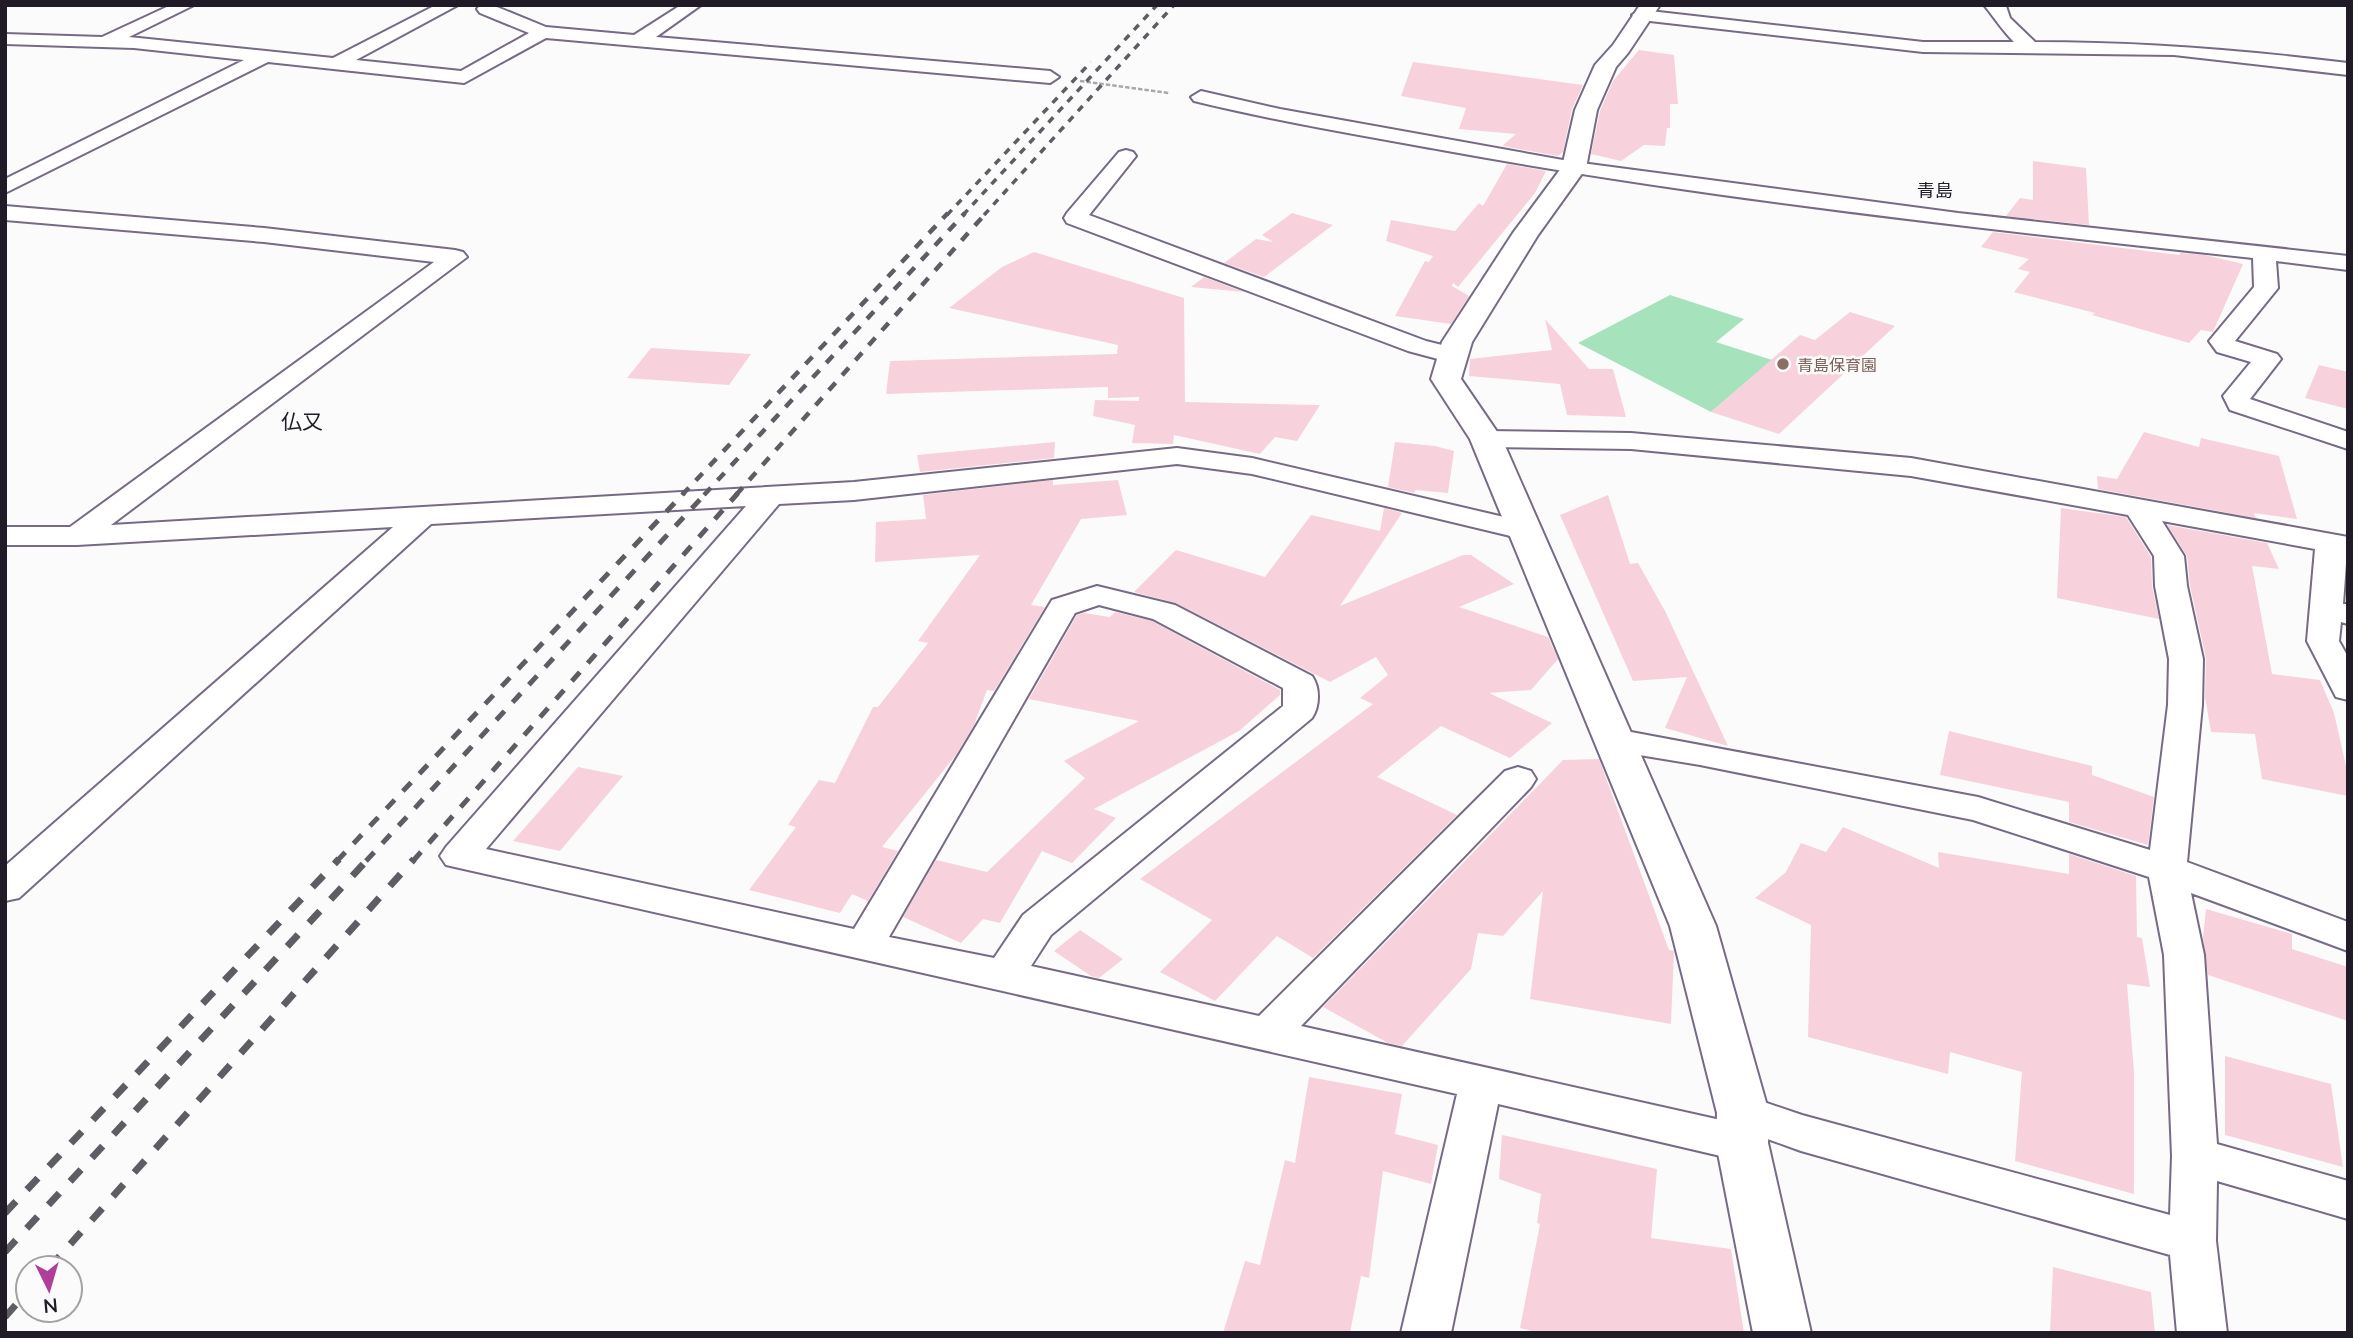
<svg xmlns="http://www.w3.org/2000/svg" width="2353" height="1338" font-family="Lato,'Noto Sans JP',sans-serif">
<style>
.green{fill:#a6e3bc}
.building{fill:#f7d2dc}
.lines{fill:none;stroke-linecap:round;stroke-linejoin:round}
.minor-casing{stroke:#776a84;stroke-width:4}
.tertiary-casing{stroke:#776a84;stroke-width:4}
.path{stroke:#aaa8ac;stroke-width:2.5;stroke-dasharray:4.5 2;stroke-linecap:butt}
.minor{fill:#fff;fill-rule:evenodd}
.tertiary{fill:#fff;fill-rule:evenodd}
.rail-far3{stroke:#5f5c64;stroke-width:3.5;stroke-dasharray:7 7;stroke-linecap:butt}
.rail-far2{stroke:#5f5c64;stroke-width:4.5;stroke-dasharray:10 10;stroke-linecap:butt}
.rail-far1{stroke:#5f5c64;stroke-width:5;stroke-dasharray:12 12;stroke-linecap:butt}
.rail{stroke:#5f5c64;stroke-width:7;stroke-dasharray:16 16;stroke-linecap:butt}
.education-dot{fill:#8d6e63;stroke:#fbfbfb;stroke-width:2.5}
.labels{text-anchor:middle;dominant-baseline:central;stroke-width:5;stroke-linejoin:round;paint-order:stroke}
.far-education-label{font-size:16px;fill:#785e54;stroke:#fbfbfb;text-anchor:start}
.far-neighbourhood-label{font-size:18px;fill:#201b26;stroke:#fbfbfb}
.neighbourhood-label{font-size:21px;fill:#201b26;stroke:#fbfbfb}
</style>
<rect width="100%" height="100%" fill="#fbfbfb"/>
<path class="green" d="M 1670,295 L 1744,319 L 1716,342 L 1772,360 L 1711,412 L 1578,343 Z"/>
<path class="building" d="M 1639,50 L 1674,55 L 1678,104 L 1670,104 L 1670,128 L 1667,128 L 1665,146 L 1644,145 L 1621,161 L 1591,154 L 1600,111 L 1613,81 Z
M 1413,62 L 1583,85 L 1572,109 L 1563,152 L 1558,156 L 1502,146 L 1516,134 L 1459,129 L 1466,108 L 1401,96 Z
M 2033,161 L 2086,168 L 2089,225 L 2006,216 L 2020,198 L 2033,200 Z
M 1507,164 L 1546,171 L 1535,193 L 1458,287 L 1453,283 L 1452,286 L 1469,296 L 1451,324 L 1395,316 L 1425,261 L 1429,262 L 1433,256 L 1386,241 L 1391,220 L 1455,231 L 1479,203 L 1483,206 Z
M 1292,213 L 1333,225 L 1264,277 L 1224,263 L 1256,239 L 1273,242 L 1262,235 Z
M 1993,232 L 2179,255 L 2181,253 L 2205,255 L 2243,264 L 2213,332 L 2201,330 L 2189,343 L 2092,315 L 2095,313 L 2014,292 L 2030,272 L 2018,269 L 2029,259 L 1981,247 Z
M 1034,252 L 1184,298 L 1185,402 L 1320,405 L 1297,441 L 1275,437 L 1260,454 L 1174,435 L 1173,444 L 1132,443 L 1135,425 L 1093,416 L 1095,400 L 1139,401 L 1139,397 L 1108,398 L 1108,387 L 886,394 L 890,361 L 1117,354 L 1118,345 L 949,308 L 1002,267 Z
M 1204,277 L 1244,292 L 1191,287 Z
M 1850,312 L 1895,326 L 1779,434 L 1711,412 L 1800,335 L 1815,340 Z
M 1545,319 L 1589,369 L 1613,369 L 1626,417 L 1567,415 L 1560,384 L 1469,376 L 1470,359 L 1552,350 Z
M 651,348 L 751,354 L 729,385 L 627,378 Z
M 2319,365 L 2348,372 L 2348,409 L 2305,398 Z
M 2144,432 L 2199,447 L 2201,438 L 2279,456 L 2297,519 L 2254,513 L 2256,518 L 2098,489 L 2097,476 L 2117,479 Z
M 1055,442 L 1054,458 L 920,472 L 917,455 Z
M 1395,442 L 1435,446 L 1454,451 L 1448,493 L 1416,490 L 1414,493 L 1388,487 Z
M 1053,480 L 1053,485 L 1118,480 L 1127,515 L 1081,519 L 1031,605 L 1045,607 L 994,691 L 987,690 L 974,725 L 956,755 L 882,847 L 898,851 L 868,901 L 852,894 L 840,913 L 749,890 L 796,827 L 788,825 L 819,780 L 835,783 L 873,707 L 878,707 L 928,643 L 918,641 L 980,555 L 875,562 L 876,522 L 926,519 L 923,495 Z
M 1608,495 L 1630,564 L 1638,563 L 1665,611 L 1728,746 L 1665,728 L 1687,677 L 1633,681 L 1560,515 Z
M 1384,508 L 1402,513 L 1340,606 L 1463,555 L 1471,555 L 1514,584 L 1459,607 L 1548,637 L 1558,659 L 1531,690 L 1489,693 L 1552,723 L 1510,758 L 1441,726 L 1377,777 L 1457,815 L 1313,958 L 1277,936 L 1215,1001 L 1160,972 L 1212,920 L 1140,879 L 1373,704 L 1360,698 L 1388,675 L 1376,657 L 1330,682 L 1176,603 L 1134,592 L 1176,550 L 1265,577 L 1311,515 L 1380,531 Z
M 2061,508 L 2126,517 L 2151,557 L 2152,586 L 2159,619 L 2057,598 Z
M 2167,525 L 2267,543 L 2279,569 L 2252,566 L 2272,674 L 2320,680 L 2334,713 L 2348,775 L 2348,796 L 2262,779 L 2255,734 L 2211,732 L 2205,697 L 2206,658 L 2190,586 L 2187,556 Z
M 1115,612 L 1152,621 L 1280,690 L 1280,695 L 1239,731 L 1094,809 L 1116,818 L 1072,863 L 1042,851 L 1000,923 L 983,919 L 961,943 L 903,917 L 936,860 L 987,872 L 1085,778 L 1064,761 L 1139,721 L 1029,699 L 1077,615 L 1084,613 L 1110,617 Z
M 1949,731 L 2092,766 L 2092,775 L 2154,797 L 2148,845 L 2069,822 L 2069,802 L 1940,775 Z
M 1599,759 L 1669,950 L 1674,951 L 1671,1024 L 1530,999 L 1543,891 L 1503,936 L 1478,933 L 1471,969 L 1402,1046 L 1388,1043 L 1323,1007 L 1563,760 Z
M 578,767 L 623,776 L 560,851 L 513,841 Z
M 1843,827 L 1939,868 L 1938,852 L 2069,874 L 2069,854 L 2136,876 L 2137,937 L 2142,938 L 2150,987 L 2127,984 L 2134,1072 L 2134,1194 L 2015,1161 L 2022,1072 L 1950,1052 L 1948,1074 L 1808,1037 L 1811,925 L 1755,898 L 1786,872 L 1801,843 L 1826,852 Z
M 2206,909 L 2292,934 L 2292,949 L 2348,967 L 2348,1021 L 2208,975 L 2203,938 Z
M 1080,930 L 1123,959 L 1099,978 L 1091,976 L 1054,951 Z
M 2225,1056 L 2331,1084 L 2343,1167 L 2225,1135 Z
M 1309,1077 L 1402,1094 L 1395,1134 L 1438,1145 L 1431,1184 L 1383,1171 L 1369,1278 L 1361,1276 L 1350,1333 L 1223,1333 L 1245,1261 L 1260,1265 L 1285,1160 L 1295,1163 Z
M 1502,1135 L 1657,1169 L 1651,1238 L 1731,1249 L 1744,1333 L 1538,1333 L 1520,1328 L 1540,1224 L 1537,1223 L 1541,1194 L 1499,1179 Z
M 2053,1267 L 2151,1292 L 2155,1333 L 2050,1333 Z"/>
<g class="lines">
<g class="minor-casing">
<path id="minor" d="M 171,5 L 194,5 L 129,37 L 333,58 L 436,5 L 458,5 L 356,60 L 461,71 L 529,33 L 480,13 L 477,9 L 480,5 L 492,5 L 546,27 L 634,35 L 681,5 L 701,5 L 656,37 L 1050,71 L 1059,77 L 1050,83 L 546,38 L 464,83 L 268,62 L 5,193 L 5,179 L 244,60 L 134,48 L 5,44 L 5,34 L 102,37 Z
M 1984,5 L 2006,6 L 2010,18 L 2035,42 C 2140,42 2243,50 2348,63 L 2348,75 L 2174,55 L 1923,52 L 1641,20 L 1632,15 L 1641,10 L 1923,42 L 2014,42 C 2002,30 1994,17 1984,5 Z
M 1201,91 L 1280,109 L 1574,162 L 1958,213 L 2348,256 L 2348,270 L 2276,261 L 2278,288 L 2235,341 L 2277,354 L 2281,359 L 2250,399 L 2348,432 L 2348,449 L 2230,410 L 2223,396 L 2251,362 L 2217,352 L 2209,341 L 2254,287 L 2253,258 C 1982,229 1710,199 1442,150 C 1359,135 1276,121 1194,101 L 1191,97 Z
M 1126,150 L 1133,152 L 1136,156 L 1089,215 L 1426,341 L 1462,350 L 1466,355 L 1462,360 L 1453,363 L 1408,351 L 1067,223 L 1064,218 L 1067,213 L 1119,152 Z
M 5,206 L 264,228 L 455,250 L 463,252 L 467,257 L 111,525 L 854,482 L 1177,448 L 1252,458 L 1534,524 L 1538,530 L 1534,536 L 1523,539 L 1252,474 L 1177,464 L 854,500 L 779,504 L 486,849 L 854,929 L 1052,600 L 1097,586 L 1175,605 L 1312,676 C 1320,687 1320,706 1312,718 L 1051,935 L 1031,966 L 1259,1016 L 1505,771 L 1518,767 L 1531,771 L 1536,779 L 1531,787 L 1301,1026 L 1725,1121 L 1721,1113 L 1727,1101 L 1743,1095 L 1802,1115 L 2170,1215 L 2172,1156 L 2164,955 L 2149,877 L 1973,820 L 1700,765 L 1615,751 L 1603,748 L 1598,740 L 1603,732 L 1615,729 L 1978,797 L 2150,850 L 2168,705 L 2169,659 L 2155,586 L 2154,556 L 2128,515 L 1911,476 L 1631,449 L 1486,447 L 1476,445 L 1472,439 L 1476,433 L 1486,431 L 1631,433 L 1911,458 L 2348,537 L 2343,604 L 2348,604 L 2348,624 L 2341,622 L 2339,641 L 2348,657 L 2348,700 L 2336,697 L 2307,641 L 2315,549 L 2162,521 L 2184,556 L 2187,586 L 2203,659 L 2202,705 L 2187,862 L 2348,922 L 2348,951 L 2191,893 L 2204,955 L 2217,1144 L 2348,1181 L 2348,1219 L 2217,1181 L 2216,1241 L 2227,1333 L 2177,1333 L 2170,1255 L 1801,1151 L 1762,1137 L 1764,1143 L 1758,1156 L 1742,1161 L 1498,1104 L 1451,1333 L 1401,1333 L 1457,1094 L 446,865 L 440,856 L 446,847 L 746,506 L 431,524 L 19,898 L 5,901 L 5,866 L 393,527 L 77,545 L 5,545 L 5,527 L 70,527 L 434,262 L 264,242 L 5,220 ZM 1099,605 L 1153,619 L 1283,688 L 1283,706 L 1023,915 L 994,958 L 889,937 L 1075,613 Z"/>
</g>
<g class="tertiary-casing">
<path id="tertiary" d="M 1640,5 L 1660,5 L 1628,53 L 1616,67 L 1597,110 L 1586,168 L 1538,235 L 1472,342 L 1461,379 L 1502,439 L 1716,926 L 1769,1113 L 1768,1143 L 1811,1333 L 1753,1333 L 1716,1143 L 1717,1113 L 1670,926 L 1470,439 L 1431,379 L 1442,342 L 1513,233 L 1562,167 L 1575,110 L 1595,65 L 1613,45 Z"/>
</g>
<path class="path" d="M 1080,81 L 1169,93"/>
<use href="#minor" class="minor"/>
<use href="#tertiary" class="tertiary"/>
<path class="rail-far3" d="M 947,215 L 1091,62
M 963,215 L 1157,5
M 984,215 L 1174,5"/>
<path class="rail-far2" d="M 682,495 L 948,213
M 704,495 L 965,213
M 736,495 L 986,213"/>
<path class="rail-far1" d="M 337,861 L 684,493
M 366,861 L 706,493
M 413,861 L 738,493"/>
<path class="rail" d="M 5,1213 L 339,859
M 5,1252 L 368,859
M 49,1268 L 414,859
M 5,1317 L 28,1291"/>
</g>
<circle class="education-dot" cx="1783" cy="364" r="7"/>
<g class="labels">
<g class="far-education-label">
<text x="1797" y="364">青島保育園</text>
</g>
<g class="far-neighbourhood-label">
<text x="1935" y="190">青島</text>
</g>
<g class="neighbourhood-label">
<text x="302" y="420">仏又</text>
</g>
</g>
<rect width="2353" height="1338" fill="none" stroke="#201b26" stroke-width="14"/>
<g transform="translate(49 1289) rotate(175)"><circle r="33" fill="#fbfbfb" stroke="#a3a1a6" stroke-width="2"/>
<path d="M0-5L12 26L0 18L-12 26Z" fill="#b13f9a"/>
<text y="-10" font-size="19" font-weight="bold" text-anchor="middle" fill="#201b26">N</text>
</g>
</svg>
